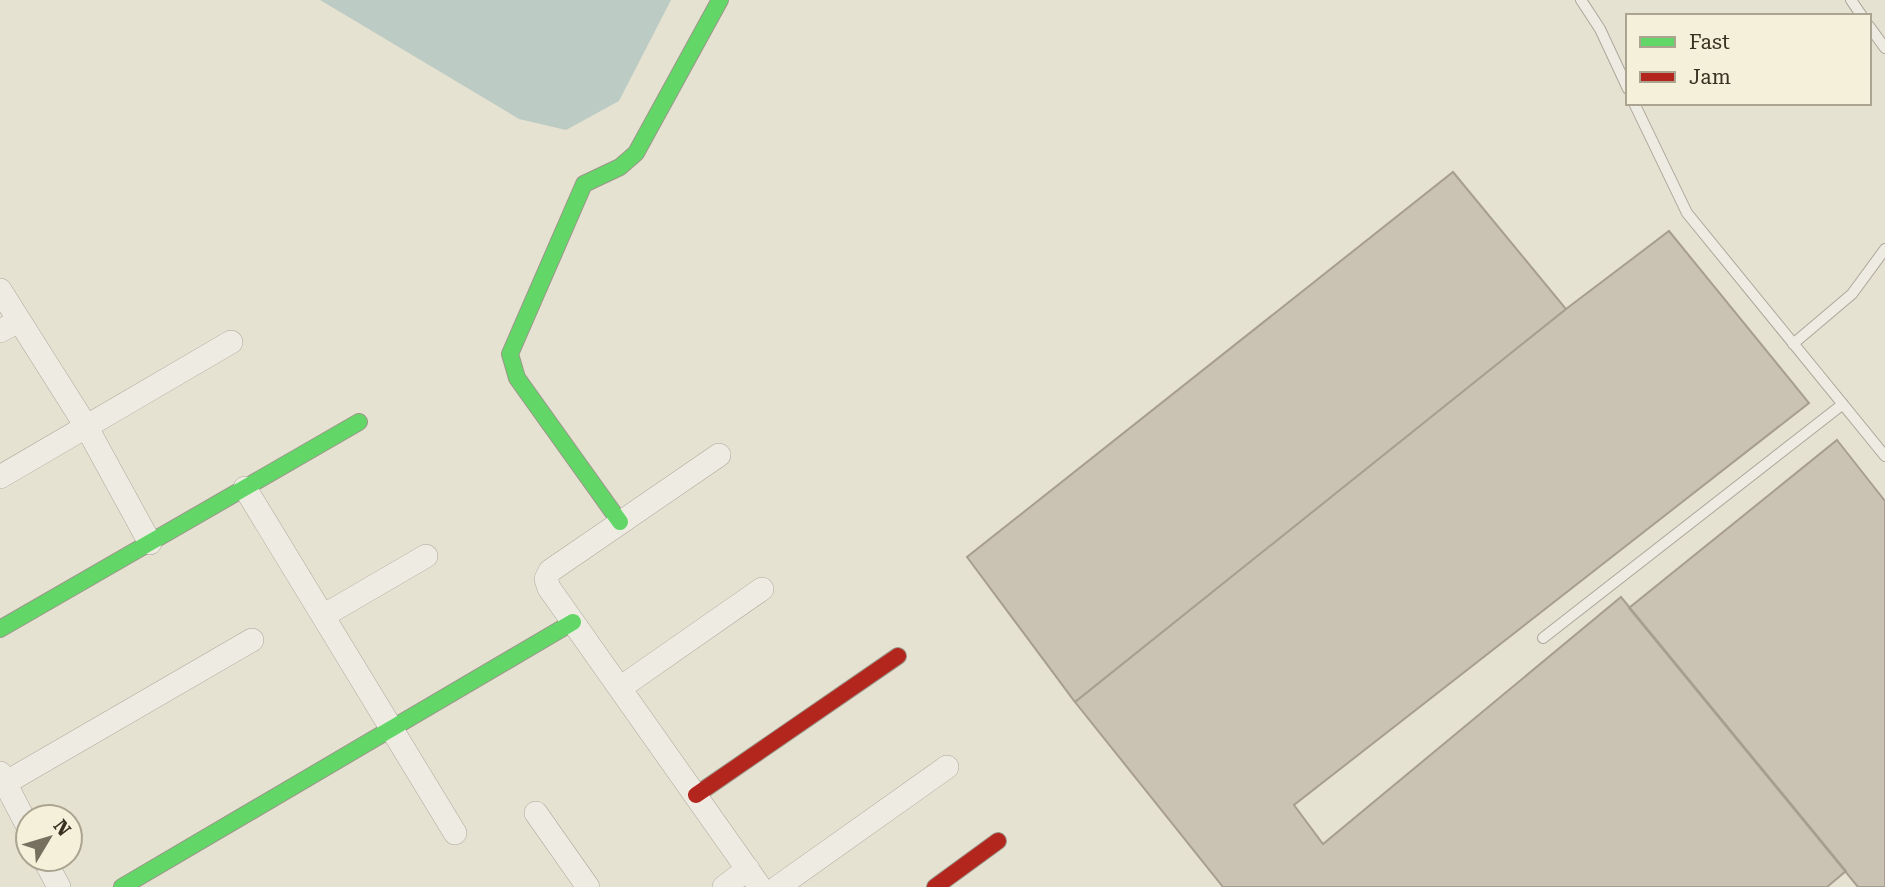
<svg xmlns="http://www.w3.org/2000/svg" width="1885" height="887" font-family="'Roboto Serif',serif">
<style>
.water{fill:#bcccc4}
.building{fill:#cac2b3;stroke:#a79e91;stroke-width:2}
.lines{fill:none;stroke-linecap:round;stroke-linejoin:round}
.lane-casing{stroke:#aca79a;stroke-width:12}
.street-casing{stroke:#aca79a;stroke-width:24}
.fast-casing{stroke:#9b978a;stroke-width:18}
.jam-casing{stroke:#9b978a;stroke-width:18}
.lane{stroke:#eeebe3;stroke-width:10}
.street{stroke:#eeebe3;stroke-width:23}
.fast{stroke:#63d668;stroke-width:16}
.jam{stroke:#b3261e;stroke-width:16}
</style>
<rect width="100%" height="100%" fill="#e6e2d2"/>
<path class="water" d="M 320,0 L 671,0 L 619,101 L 566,130 L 519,119 Z"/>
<path class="building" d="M 1453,172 L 1566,309 L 1075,702 L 967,557 Z
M 1669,231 L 1809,403 L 1294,805 L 1323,844 L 1621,597 L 1846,871 L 1827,887 L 1223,887 L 1075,702 L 1566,309 Z
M 1837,440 L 1885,501 L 1885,887 L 1858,887 L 1629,608 Z"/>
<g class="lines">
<g class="lane-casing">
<path id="lane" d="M 1581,0 L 1600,29 L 1628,89
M 1851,0 L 1862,16
M 1869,26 L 1885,48
M 1634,103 L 1687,213 L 1885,456
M 1793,344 L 1852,294 L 1885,249
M 1543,638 L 1843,404"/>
</g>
<g class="street-casing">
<path id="street" d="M 0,290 L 86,426 L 150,543
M 0,331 L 19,321
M 719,455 L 550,571 L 546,579 L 549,588 L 573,622 L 760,887
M 0,477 L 231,342
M 245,488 L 455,833
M 323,616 L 426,556
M 620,688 L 762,589
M 0,773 L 28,827
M 0,786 L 252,640
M 536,813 L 588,887
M 44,859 L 59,887
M 724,887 L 748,869
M 778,887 L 947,767"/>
</g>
<g class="fast-casing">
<path id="fast" d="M 620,522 L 517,378 L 510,354 L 584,184 L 620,167 L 636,153 L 720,0
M 0,629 L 359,422
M 122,887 L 573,622"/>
</g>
<g class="jam-casing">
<path id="jam" d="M 696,795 L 898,656
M 935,887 L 998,841"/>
</g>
<use href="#lane" class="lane"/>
<use href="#street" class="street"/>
<use href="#fast" class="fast"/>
<use href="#jam" class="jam"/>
</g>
<rect x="1626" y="14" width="245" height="91" fill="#f5f0da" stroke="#aba490" stroke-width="2"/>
<rect x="1640" y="37" width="35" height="10" fill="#63d668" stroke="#aba490" stroke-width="2"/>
<text x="1689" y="49" font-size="21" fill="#3b3122">Fast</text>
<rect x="1640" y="72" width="35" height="10" fill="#b3261e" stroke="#aba490" stroke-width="2"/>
<text x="1689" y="84" font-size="21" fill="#3b3122">Jam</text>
<g transform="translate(49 838) rotate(52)"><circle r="33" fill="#f5f0da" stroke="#aba490" stroke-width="2"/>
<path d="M0-5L12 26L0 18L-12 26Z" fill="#776f60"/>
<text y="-10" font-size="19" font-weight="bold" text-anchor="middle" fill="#3b3122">N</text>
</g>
</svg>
